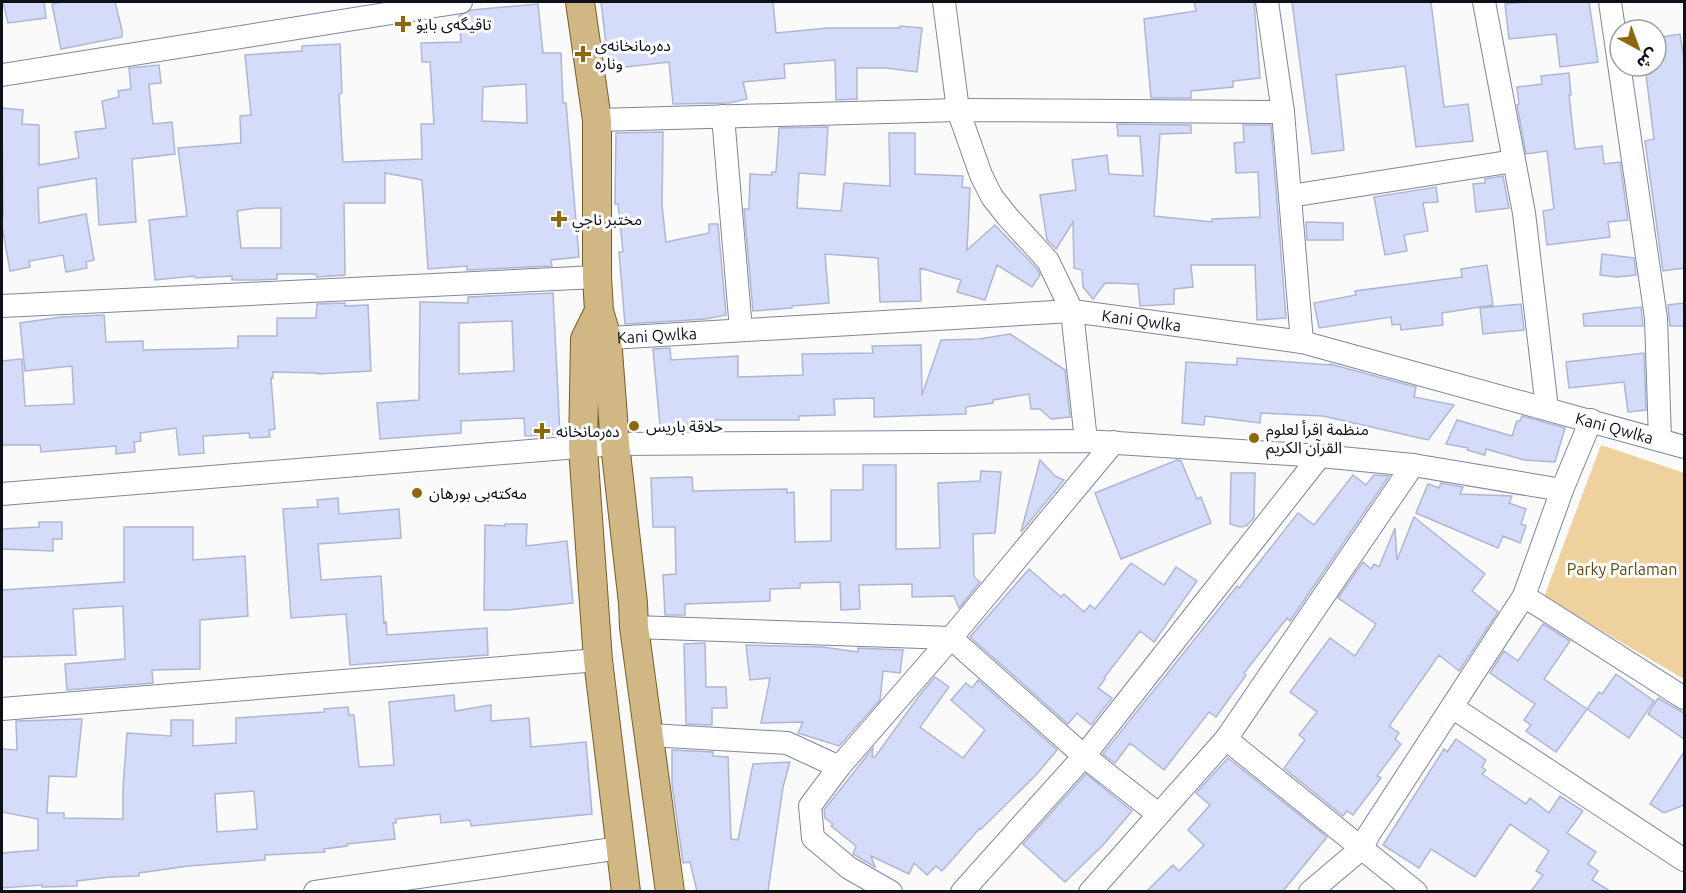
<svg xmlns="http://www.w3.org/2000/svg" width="1686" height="893" font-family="Ubuntu,'Noto Sans Arabic',sans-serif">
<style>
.green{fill:#eed19d}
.building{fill:#d5dcf9;stroke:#b0b6d2;stroke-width:1.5;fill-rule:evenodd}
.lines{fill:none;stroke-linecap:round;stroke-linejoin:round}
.minor-casing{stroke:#7e859f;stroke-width:24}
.major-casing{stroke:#775d28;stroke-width:30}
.minor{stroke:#fff;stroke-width:22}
.major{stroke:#d0b783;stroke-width:28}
.poi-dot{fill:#8e680c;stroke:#fff;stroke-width:2}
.labels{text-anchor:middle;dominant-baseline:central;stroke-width:6;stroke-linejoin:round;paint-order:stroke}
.poi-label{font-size:16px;fill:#0d0f19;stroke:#fff;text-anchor:start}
.street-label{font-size:16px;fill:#0d0f19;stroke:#fff}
.park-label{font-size:16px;fill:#60470e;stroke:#fff}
</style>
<rect width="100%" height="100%" fill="#fafafa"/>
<path class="green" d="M 1601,445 L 1684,473 L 1684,679 L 1544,597 Z"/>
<path class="building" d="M 3,2 L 44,2 L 46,18 L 8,23 Z
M 63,2 L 115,2 L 122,30 L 122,37 L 61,49 L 52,4 Z
M 601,2 L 773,2 L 776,33 L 828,28 L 900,28 L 900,26 L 922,28 L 917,72 L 886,68 L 857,68 L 857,99 L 836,100 L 835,60 L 784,64 L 785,78 L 743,82 L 747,99 L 729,103 L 673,104 L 669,62 L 609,69 Z
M 1194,2 L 1254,2 L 1260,78 L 1233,81 L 1233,87 L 1191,91 L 1191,98 L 1151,98 L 1144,19 L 1196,11 Z
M 1292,2 L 1431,2 L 1444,107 L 1468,104 L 1473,141 L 1416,147 L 1405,66 L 1336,75 L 1344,150 L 1312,154 Z
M 1524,2 L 1589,2 L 1598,62 L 1560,67 L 1556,34 L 1509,39 L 1505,4 Z
M 538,4 L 543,53 L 561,53 L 563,103 L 566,103 L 579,257 L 551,260 L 552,266 L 467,270 L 467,266 L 428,269 L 422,180 L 385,173 L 385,203 L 344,203 L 345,275 L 317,277 L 316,274 L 277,274 L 277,279 L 259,280 L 232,280 L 232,276 L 195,278 L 194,276 L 155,280 L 149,220 L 187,216 L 178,148 L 241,143 L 240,116 L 251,115 L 245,55 L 302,51 L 302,46 L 340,44 L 342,93 L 339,94 L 343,162 L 422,159 L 421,124 L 434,124 L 430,62 L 422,62 L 421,43 L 461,42 L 459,16 L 471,10 ZM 526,84 L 527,123 L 482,121 L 483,87 ZM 256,208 L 281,208 L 281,248 L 241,248 L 237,211 Z
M 1680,34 L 1684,60 L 1684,268 L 1663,271 L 1645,141 L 1654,139 L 1645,66 L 1656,66 L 1656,38 Z
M 159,65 L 161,83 L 149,84 L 153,124 L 172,122 L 175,154 L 132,159 L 136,222 L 99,225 L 96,178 L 38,188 L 39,223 L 86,214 L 94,260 L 86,262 L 87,268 L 66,272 L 63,255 L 29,261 L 30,267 L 10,271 L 2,226 L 2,218 L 3,217 L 2,108 L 23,110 L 22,124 L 39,125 L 39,165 L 79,158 L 75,132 L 106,128 L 102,101 L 119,97 L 118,91 L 131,89 L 129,68 Z
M 1569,73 L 1571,95 L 1569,95 L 1575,149 L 1602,146 L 1604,164 L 1620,162 L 1628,220 L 1608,222 L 1610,237 L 1547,245 L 1543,211 L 1554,209 L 1547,151 L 1526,154 L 1517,105 L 1519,104 L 1517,87 L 1542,84 L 1541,76 Z
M 1117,124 L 1191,125 L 1191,133 L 1160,134 L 1154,216 L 1212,222 L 1212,219 L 1260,217 L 1258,172 L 1236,173 L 1234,143 L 1244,142 L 1243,125 L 1271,125 L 1286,318 L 1257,320 L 1255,265 L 1191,265 L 1193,287 L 1174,289 L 1174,304 L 1140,306 L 1138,284 L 1105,283 L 1093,299 L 1083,287 L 1082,270 L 1074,268 L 1073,222 L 1056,249 L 1047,240 L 1040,195 L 1076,190 L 1072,160 L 1107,155 L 1109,174 L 1143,176 L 1140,136 L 1118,136 Z
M 828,127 L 825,175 L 799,173 L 797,208 L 841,211 L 844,183 L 890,186 L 889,133 L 915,133 L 915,174 L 963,176 L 962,187 L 970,188 L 967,250 L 995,225 L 1037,269 L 1040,275 L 1032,287 L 997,265 L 985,300 L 957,292 L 961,280 L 920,268 L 921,301 L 880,302 L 878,258 L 825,254 L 829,303 L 792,306 L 792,308 L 753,311 L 744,209 L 749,209 L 750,174 L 772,175 L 772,172 L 776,172 L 779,128 Z
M 663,132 L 662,205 L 666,242 L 709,233 L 709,224 L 718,224 L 726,315 L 706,319 L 625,324 L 619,252 L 623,252 L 618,204 L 615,204 L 616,133 Z
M 1503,176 L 1509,208 L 1476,212 L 1473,184 L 1485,183 L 1485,179 Z
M 1436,187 L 1438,202 L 1423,203 L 1428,231 L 1404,235 L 1407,251 L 1385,255 L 1374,197 Z
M 1306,222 L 1343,223 L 1343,240 L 1307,240 Z
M 1602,254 L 1634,258 L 1636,275 L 1617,277 L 1600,275 Z
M 1487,265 L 1493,305 L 1442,313 L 1443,325 L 1401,330 L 1400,324 L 1392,325 L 1391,317 L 1319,328 L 1314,303 L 1356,295 L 1355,291 L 1462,277 L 1461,269 Z
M 553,293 L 560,434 L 525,436 L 524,418 L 461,421 L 461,433 L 380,439 L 377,403 L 419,400 L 420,302 L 468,303 L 468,297 ZM 512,321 L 514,371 L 459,374 L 459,323 Z
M 345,303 L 345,306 L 368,305 L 371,371 L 318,374 L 318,373 L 273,372 L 273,378 L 271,378 L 275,429 L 269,430 L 270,437 L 250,438 L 249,433 L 203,436 L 204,453 L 179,455 L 176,428 L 140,433 L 141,441 L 134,442 L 135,452 L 116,454 L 116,446 L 41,452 L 40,445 L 2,445 L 2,361 L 22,359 L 25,406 L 74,404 L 72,366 L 25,371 L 20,323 L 61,317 L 104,315 L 106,342 L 143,341 L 143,350 L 238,348 L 238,336 L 277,336 L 277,318 L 316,318 L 317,304 Z
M 1684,303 L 1684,326 L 1670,326 L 1668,305 Z
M 1521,304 L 1524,330 L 1483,334 L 1480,308 Z
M 1641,307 L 1643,326 L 1584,326 L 1583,314 Z
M 1010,334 L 1065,370 L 1070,417 L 1051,419 L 1040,409 L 1031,409 L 1029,394 L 993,400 L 993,403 L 966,407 L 966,414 L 874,417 L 874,398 L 834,399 L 835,415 L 799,416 L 799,420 L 714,420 L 714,423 L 660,426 L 653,349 L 670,348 L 671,360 L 738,356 L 738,377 L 803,375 L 802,354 L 873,353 L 872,346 L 921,345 L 922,395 L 941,340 L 979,339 Z
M 1644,353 L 1646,410 L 1628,412 L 1624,382 L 1569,388 L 1566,362 Z
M 1237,358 L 1330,365 L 1330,364 L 1416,387 L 1414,397 L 1454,405 L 1428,440 L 1323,416 L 1261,413 L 1260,423 L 1205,416 L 1204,425 L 1182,423 L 1186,362 L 1237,365 Z
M 1522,416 L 1565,428 L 1555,462 L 1524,460 L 1486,449 L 1485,455 L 1467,450 L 1468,448 L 1446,444 L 1457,420 L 1512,436 L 1517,421 L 1520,421 Z
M 1040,460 L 1055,476 L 1064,480 L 1021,532 Z
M 1177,460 L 1181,461 L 1197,499 L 1201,497 L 1211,523 L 1121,559 L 1095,493 Z
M 863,465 L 896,465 L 896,549 L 940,548 L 938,483 L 980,481 L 981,471 L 1001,472 L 995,533 L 973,534 L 974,577 L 980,582 L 959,608 L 954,596 L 912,597 L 912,584 L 859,585 L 860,609 L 841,610 L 840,582 L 800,583 L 800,588 L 770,589 L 770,601 L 685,604 L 685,615 L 665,615 L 663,575 L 676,574 L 675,527 L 653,527 L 651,478 L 692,477 L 693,491 L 787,489 L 787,493 L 794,492 L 795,542 L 831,541 L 831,490 L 863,490 Z
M 1231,473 L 1255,473 L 1254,518 L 1246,526 L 1240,527 L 1230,524 Z
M 1353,475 L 1366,485 L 1374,475 L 1389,476 L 1290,621 L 1287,618 L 1244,673 L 1246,675 L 1216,717 L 1209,712 L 1164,770 L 1130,743 L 1115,763 L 1103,754 L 1237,586 L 1239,588 L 1298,513 L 1314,525 Z
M 1441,483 L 1463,487 L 1460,494 L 1512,496 L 1509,503 L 1526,509 L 1521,524 L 1526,526 L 1520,543 L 1503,536 L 1498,548 L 1416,513 L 1428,484 L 1439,488 Z
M 338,498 L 339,514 L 399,509 L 401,538 L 318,544 L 321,580 L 381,576 L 384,623 L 386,622 L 387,635 L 487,628 L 488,655 L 350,665 L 346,614 L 291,618 L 283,509 L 318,507 L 317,500 Z
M 1414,517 L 1485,574 L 1472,591 L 1498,612 L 1459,671 L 1439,655 L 1389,726 L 1399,733 L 1395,739 L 1401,744 L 1377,776 L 1381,778 L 1353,815 L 1347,811 L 1343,816 L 1284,768 L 1305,740 L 1299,735 L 1317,712 L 1290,692 L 1330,638 L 1355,656 L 1376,624 L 1338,598 L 1363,562 L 1371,569 L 1374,564 L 1379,567 L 1395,528 L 1397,560 Z
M 39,522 L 62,522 L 62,539 L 53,539 L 53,551 L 2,549 L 2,529 L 39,527 Z
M 505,524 L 527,524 L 526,546 L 567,541 L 573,603 L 508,610 L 484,610 L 485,525 L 505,526 Z
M 124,527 L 193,527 L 193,560 L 245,556 L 248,616 L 200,620 L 200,669 L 152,670 L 153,683 L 67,690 L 65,664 L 125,659 L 123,606 L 73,609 L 76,655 L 2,657 L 2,590 L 124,582 Z
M 1131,563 L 1164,585 L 1176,567 L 1197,581 L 1154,642 L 1140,631 L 1104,678 L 1105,679 L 1098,688 L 1112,698 L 1091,725 L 1077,713 L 1068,724 L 970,637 L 1029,569 L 1061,597 L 1064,594 L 1084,612 L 1090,605 L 1095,609 Z
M 1543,624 L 1570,641 L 1544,679 L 1587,709 L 1599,692 L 1602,694 L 1616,674 L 1654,701 L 1629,738 L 1587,709 L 1556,752 L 1526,731 L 1531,725 L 1524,720 L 1535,704 L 1490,673 L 1504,651 L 1518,661 Z
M 705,643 L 706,687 L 726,687 L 727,708 L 712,708 L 712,725 L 686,724 L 684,644 Z
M 746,645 L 823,647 L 858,652 L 858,648 L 903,650 L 900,673 L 883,671 L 880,700 L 839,746 L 798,733 L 803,722 L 761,723 L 770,678 L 750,680 Z
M 935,677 L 949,687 L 920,727 L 963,758 L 985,730 L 951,700 L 966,683 L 972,688 L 978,680 L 1057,750 L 1035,776 L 981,829 L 980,828 L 942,871 L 936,866 L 927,875 L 914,863 L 909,874 L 871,856 L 875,867 L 853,854 L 856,846 L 831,826 L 833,824 L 825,818 L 824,810 L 873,748 L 872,757 L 875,757 L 919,696 Z
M 454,695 L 455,711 L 491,705 L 491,721 L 529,718 L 531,747 L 586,742 L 592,814 L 471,826 L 470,820 L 441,823 L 440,814 L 396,819 L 396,823 L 393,823 L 395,839 L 347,844 L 347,846 L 324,849 L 325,852 L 265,855 L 265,860 L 188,866 L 139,873 L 139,876 L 110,877 L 77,881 L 77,886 L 42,887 L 42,885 L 2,888 L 2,853 L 38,850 L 38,819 L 2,812 L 2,749 L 17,750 L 16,721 L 82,719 L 76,777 L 49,776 L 47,813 L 64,813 L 64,818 L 123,819 L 123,788 L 127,733 L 171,736 L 171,720 L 193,720 L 193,746 L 236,743 L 236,718 L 324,712 L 324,709 L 348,707 L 349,715 L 354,715 L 359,767 L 394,765 L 389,702 ZM 254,791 L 257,829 L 217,832 L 215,794 Z
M 1658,698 L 1684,713 L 1684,739 L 1648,714 Z
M 1456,739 L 1486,760 L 1482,767 L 1486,770 L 1482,774 L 1526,804 L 1530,798 L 1549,813 L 1560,796 L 1583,811 L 1567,833 L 1596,852 L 1588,864 L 1598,871 L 1592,880 L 1610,891 L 1531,891 L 1543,875 L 1536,871 L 1549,851 L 1510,824 L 1475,877 L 1431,849 L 1419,868 L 1383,845 L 1444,749 L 1447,752 Z
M 672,750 L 713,752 L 713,756 L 728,757 L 731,839 L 738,840 L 753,764 L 790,762 L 783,787 L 768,891 L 697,891 L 690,862 L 683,863 L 672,784 Z
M 1684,752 L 1684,805 L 1664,813 L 1650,804 Z
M 1228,758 L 1327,837 L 1283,891 L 1147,891 L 1173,865 L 1179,871 L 1204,845 L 1188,830 L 1210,805 L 1196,793 Z
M 1086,774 L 1132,811 L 1103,845 L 1065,882 L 1023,844 Z"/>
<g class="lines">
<g class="minor-casing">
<g id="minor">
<path d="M 944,2 L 958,110 L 981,175 L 992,197 L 1007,216 L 1048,261 L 1072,311 L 1086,441"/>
<path d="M 1267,2 L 1283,112 L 1302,342"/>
<path d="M 1484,2 L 1524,213 L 1547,408"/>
<path d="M 1610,2 L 1656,318 L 1660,440"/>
<path d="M 2,75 L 461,2"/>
<path d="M 723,116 L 741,330"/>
<path d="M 597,120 L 958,110 L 1283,112"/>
<path d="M 1290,196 L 1514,161"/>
<path d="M 2,306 L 597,277"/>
<path id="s1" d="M 593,339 L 1072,311 L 1302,342 L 1684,447"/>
<path d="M 2,494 L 615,444 L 1086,441 L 1320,456 L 1413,465 L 1562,490"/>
<path d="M 1524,596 L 1684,698"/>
<path d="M 634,627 L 951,638 L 1084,756 L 1158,814"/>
<path d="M 1452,707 L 1684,860"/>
<path d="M 2,709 L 598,660"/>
<path d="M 650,735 L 787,743 L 839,767"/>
<path d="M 1226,739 L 1416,892"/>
<path d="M 315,892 L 620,848"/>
<path d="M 891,892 L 849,868 L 813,838 L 810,806 L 839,767 L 951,638 L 1114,442"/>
<path d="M 962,892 L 1084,756 L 1320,456"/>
<path d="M 1090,892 L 1226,739 L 1413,465"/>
<path d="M 1310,892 L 1362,848 L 1369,834 L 1524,596 L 1562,490 L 1591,420"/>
</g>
</g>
<g class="major-casing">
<path id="major" d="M 580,2 L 597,120 L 597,277 L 599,311 L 607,338 L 615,444 L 633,603 L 634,627 L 670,892
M 599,311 L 585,339 L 583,448 L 598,660 L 626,892"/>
</g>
<use href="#minor" class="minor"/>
<use href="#major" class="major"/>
</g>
<g class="poi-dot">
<path d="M400 15h6v6h6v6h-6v6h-6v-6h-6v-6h6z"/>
<path d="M580 45h6v6h6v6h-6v6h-6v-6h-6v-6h6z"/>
<path d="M556 210h6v6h6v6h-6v6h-6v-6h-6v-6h6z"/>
<circle cx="634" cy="426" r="6"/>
<path d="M539 422h6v6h6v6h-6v6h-6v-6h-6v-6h6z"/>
<circle cx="1254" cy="438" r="6"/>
<circle cx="417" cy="493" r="6"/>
</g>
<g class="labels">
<g class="poi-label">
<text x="416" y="24">تاقیگەی بایۆ</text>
<text x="595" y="45">دەرمانخانەی<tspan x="595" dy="18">ونارە</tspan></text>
<text x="572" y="219">مختبر ناجي</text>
<text x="646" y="426">حلاقة باریس</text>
<text x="1266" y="429">منظمة اقرأ لعلوم<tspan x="1266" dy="18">القرآن الكريم</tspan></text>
<text x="556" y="431">دەرمانخانە</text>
<text x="429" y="493">مەکتەبی بورهان</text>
</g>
<g class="street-label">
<text stroke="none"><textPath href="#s1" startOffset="550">Kani Qwlka</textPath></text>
<text stroke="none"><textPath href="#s1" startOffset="64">Kani Qwlka</textPath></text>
<text stroke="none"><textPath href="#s1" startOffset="1036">Kani Qwlka</textPath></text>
</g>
<g class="park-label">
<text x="1622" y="569">Parky Parlaman</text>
</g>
</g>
<rect width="1686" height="893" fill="none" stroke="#0d0f19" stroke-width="6"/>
<g transform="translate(1638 48) rotate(139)"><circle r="28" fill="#ffffff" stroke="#9e9fa3" stroke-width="1.5"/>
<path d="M0-4.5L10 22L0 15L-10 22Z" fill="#8e680c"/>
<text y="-9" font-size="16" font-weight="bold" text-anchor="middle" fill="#0d0f19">ش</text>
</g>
</svg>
